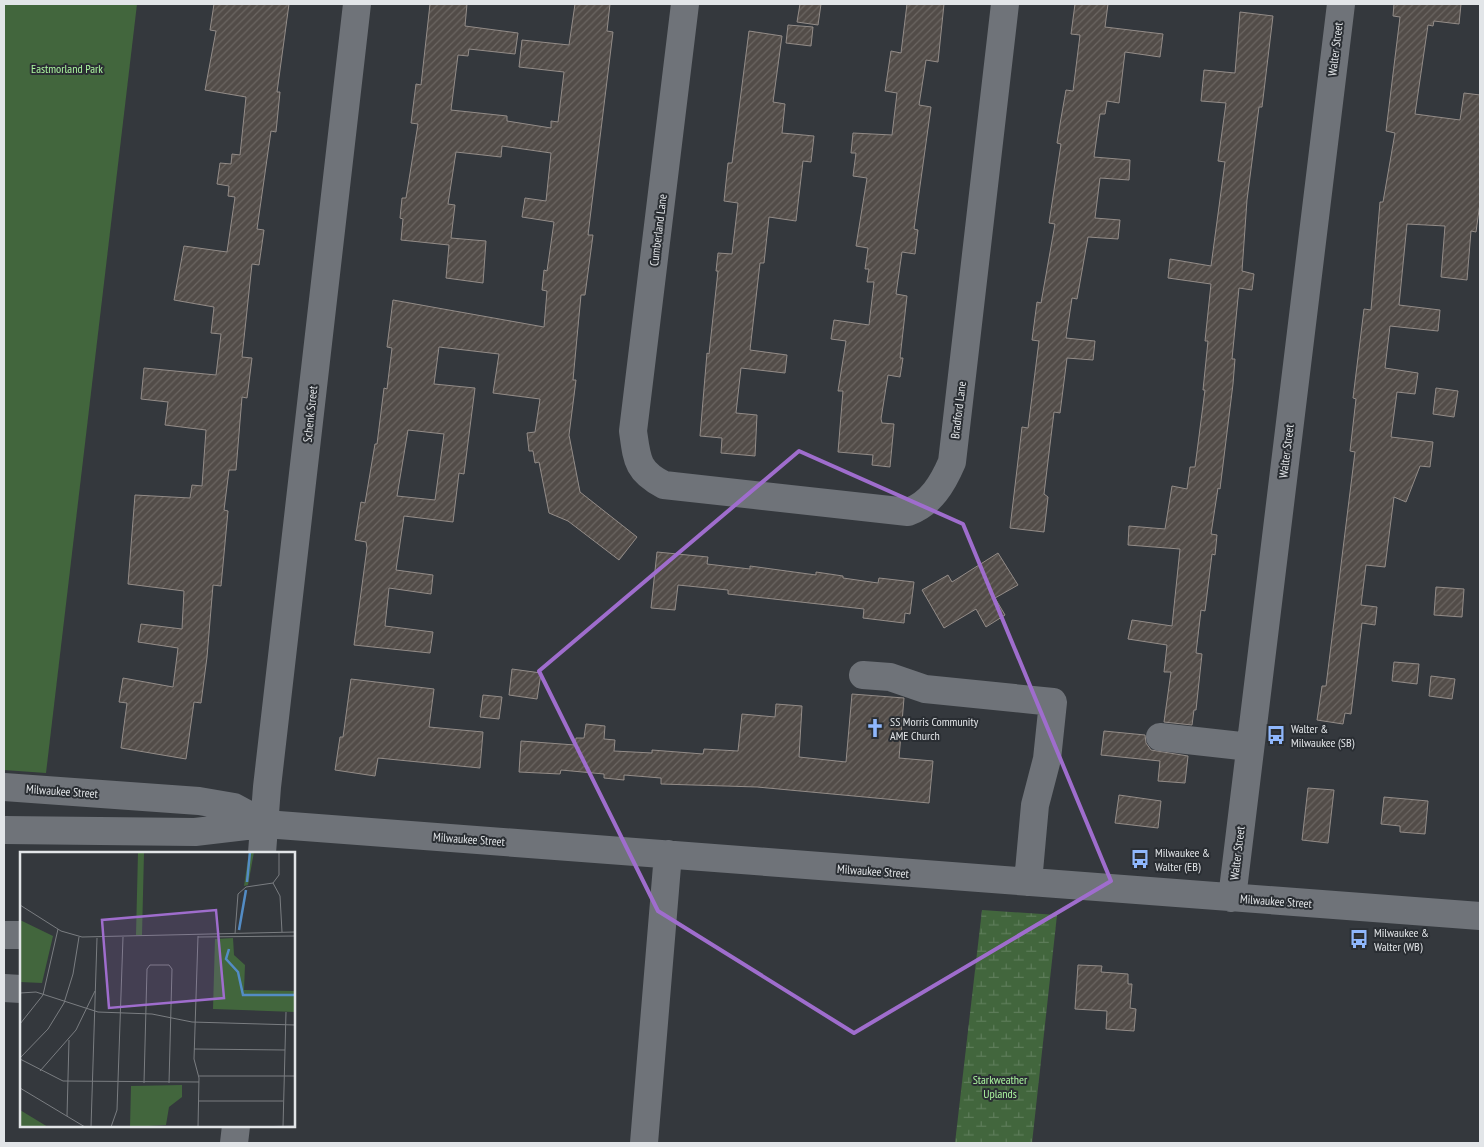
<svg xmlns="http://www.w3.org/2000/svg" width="1484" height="1147" font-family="'PT Sans Narrow',sans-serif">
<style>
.wetland{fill:url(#wetland-marsh)}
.green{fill:#42663d}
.building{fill:url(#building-hatch);stroke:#938c88;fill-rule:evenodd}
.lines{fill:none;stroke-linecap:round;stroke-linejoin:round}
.minor{stroke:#6f7379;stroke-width:28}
.marked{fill:none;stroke:#9f6dcd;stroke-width:4;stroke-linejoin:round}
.labels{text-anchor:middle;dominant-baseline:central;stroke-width:4;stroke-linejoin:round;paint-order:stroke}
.street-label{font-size:12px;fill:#e2e5e8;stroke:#2a2e33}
.park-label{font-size:12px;fill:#abf59f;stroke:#2a2e33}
.poi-label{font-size:12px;fill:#e2e5e8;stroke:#2a2e33;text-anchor:start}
.inset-river{fill:none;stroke:#538cc5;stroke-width:2.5}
.inset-road{fill:none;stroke:#7a7d81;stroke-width:1}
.view{fill:#9f6dcd;fill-opacity:0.15;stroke:#9f6dcd;stroke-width:2.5}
.inset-edge{fill:none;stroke:#e2e5e8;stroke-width:2.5}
</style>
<defs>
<pattern id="wetland-marsh" width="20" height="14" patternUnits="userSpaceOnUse" patternTransform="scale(1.25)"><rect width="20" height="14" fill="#42663d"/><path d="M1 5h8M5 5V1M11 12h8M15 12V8" fill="none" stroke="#5d7c59"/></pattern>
<pattern id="building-hatch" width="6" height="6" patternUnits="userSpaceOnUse" patternTransform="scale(1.25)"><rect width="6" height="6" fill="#524c48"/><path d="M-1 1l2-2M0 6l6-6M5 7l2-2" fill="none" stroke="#6b6662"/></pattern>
</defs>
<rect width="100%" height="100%" fill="#34383d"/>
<path class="wetland" d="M 982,910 L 1057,915 L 1032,1143 L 955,1143 Z"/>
<path class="green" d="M 4,4 L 137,4 L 46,773 L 4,770 Z"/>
<path class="building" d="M 214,4 L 289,4 L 277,92 L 280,92 L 276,132 L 271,131 L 257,229 L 264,230 L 259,265 L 252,264 L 242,357 L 252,358 L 247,398 L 242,397 L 236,470 L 229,470 L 224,510 L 228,511 L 221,586 L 213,585 L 207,657 L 201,703 L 194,702 L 186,759 L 121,748 L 127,703 L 119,702 L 123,678 L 173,687 L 178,648 L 138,642 L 141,624 L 182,629 L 184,591 L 128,584 L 135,495 L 190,498 L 192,485 L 202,486 L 206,430 L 165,425 L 168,402 L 141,399 L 144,368 L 216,375 L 221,334 L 211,333 L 214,307 L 174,300 L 184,246 L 227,252 L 235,197 L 228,196 L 229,186 L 217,184 L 220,163 L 231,164 L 232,154 L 240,155 L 246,97 L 205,90 L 216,31 L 210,30 Z
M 430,4 L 467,4 L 465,26 L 518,33 L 515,54 L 469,49 L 468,56 L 458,55 L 451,110 L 507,116 L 507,121 L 551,128 L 551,121 L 558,122 L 564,72 L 519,67 L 522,40 L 569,45 L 575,4 L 610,4 L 607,31 L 613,32 L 588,235 L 593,235 L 585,295 L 581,295 L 573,380 L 576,380 L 569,435 L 580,492 L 637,537 L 619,560 L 568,521 L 549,513 L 539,462 L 535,463 L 533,451 L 529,451 L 527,433 L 535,432 L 540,399 L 493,393 L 499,354 L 439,347 L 434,384 L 475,388 L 464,474 L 459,473 L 453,522 L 404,516 L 396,570 L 433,575 L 431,594 L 389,588 L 385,626 L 433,632 L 430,653 L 354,645 L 367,548 L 366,542 L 355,540 L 361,502 L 365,503 L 375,444 L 377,444 L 384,388 L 387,389 L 392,348 L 387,347 L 393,300 L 544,327 L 547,291 L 542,290 L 544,270 L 547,271 L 554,222 L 522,217 L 525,198 L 546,201 L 551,153 L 502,146 L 501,157 L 456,152 L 448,204 L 455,205 L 451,238 L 486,241 L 483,283 L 446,278 L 449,245 L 401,240 L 403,219 L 400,218 L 402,198 L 406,198 L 418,124 L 411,123 L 416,84 L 421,85 ZM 408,430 L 444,434 L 435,500 L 397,496 Z
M 800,4 L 821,4 L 818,25 L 797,22 Z
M 907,4 L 944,4 L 938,62 L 926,60 L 919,105 L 931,107 L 914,229 L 918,230 L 915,254 L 902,252 L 896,294 L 907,296 L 900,358 L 903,358 L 900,377 L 888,375 L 881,419 L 882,423 L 894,424 L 890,467 L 872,465 L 873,455 L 838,452 L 843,391 L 838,391 L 846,341 L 831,339 L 834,320 L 869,325 L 874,282 L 867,282 L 869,269 L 865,269 L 868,248 L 856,246 L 867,178 L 853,176 L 856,153 L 851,153 L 853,133 L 892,135 L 897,93 L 885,91 L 891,51 L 901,53 Z
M 1075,4 L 1108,4 L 1105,27 L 1163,34 L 1160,57 L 1125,52 L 1119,103 L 1107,101 L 1105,114 L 1100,114 L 1094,157 L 1130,160 L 1129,180 L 1100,178 L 1095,218 L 1120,220 L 1118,239 L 1088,237 L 1077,299 L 1072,298 L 1066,338 L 1095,341 L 1093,360 L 1067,358 L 1060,413 L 1054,412 L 1044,494 L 1048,497 L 1044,532 L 1010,528 L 1022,427 L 1028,428 L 1039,341 L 1032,340 L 1037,302 L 1041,303 L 1055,224 L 1049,223 L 1061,144 L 1057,143 L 1060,124 L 1066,90 L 1073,91 L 1080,35 L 1071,34 Z
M 1394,4 L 1461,4 L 1459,24 L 1434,21 L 1433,26 L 1428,25 L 1415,114 L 1460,120 L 1464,93 L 1480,95 L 1480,203 L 1476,232 L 1471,231 L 1467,280 L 1441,277 L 1445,226 L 1407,224 L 1399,305 L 1440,310 L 1438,331 L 1390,326 L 1385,368 L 1418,373 L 1415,394 L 1397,392 L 1391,437 L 1433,442 L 1430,467 L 1420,466 L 1406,502 L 1394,497 L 1385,567 L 1366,565 L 1361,605 L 1377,607 L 1375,625 L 1362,623 L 1351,714 L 1345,713 L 1343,724 L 1317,720 L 1322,686 L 1326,686 L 1355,452 L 1350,451 L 1356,399 L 1353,398 L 1364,309 L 1371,310 L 1380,202 L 1383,202 L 1395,133 L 1386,131 L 1400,17 L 1393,16 Z
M 1240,12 L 1273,16 L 1262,107 L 1259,107 L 1247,200 L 1242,271 L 1254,274 L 1252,290 L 1239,288 L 1232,359 L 1235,359 L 1233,384 L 1220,489 L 1218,488 L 1211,534 L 1217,535 L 1215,555 L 1212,554 L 1205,611 L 1201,610 L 1196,653 L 1202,654 L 1196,710 L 1194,710 L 1192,725 L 1164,722 L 1171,672 L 1164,672 L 1167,645 L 1128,639 L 1132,620 L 1172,626 L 1180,549 L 1128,545 L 1129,526 L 1165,529 L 1172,486 L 1187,489 L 1190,467 L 1195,467 L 1205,390 L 1203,390 L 1208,341 L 1205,341 L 1211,284 L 1168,278 L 1170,259 L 1211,266 L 1225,162 L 1218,161 L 1226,103 L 1201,101 L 1204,70 L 1235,73 Z
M 788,25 L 813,27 L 811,46 L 786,43 Z
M 749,31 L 782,36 L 773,102 L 785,104 L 782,133 L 814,136 L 811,162 L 803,161 L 796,221 L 769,217 L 764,263 L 760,263 L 750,350 L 787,355 L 785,373 L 741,368 L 736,413 L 757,415 L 755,456 L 721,453 L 722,438 L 700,436 L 707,353 L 709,354 L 718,271 L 716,271 L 718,253 L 732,254 L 738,203 L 724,201 L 728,163 L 732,163 Z
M 1436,388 L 1458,391 L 1454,417 L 1433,414 Z
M 657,552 L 708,557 L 707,564 L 750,569 L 750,566 L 816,575 L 816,572 L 843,576 L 843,578 L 878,583 L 879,578 L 914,582 L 910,614 L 905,613 L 904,623 L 863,618 L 864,609 L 728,594 L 728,590 L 678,585 L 675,610 L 651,608 Z
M 998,553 L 1018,585 L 995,598 L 1005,615 L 986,627 L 976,609 L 944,628 L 922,590 L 948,575 L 952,582 Z
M 1436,587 L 1464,589 L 1462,617 L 1434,615 Z
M 1394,662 L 1419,664 L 1417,684 L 1392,681 Z
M 512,669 L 541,673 L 537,699 L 509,695 Z
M 1431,676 L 1455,679 L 1452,699 L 1429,696 Z
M 351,679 L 434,689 L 429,727 L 483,732 L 480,768 L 378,758 L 375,776 L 335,770 L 340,737 L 343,737 Z
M 852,694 L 904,698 L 899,758 L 933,761 L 929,803 L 757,787 L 661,784 L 661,778 L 624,775 L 624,780 L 604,778 L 604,774 L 561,770 L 560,774 L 519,772 L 521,741 L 575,745 L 576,738 L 584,738 L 586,724 L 605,726 L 604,739 L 615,740 L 614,751 L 652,753 L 652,750 L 703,754 L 704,749 L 738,751 L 742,714 L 775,717 L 776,704 L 802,706 L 799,757 L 846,762 Z
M 483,695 L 502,697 L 499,719 L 480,717 Z
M 1104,731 L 1145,735 L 1146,743 L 1151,750 L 1188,756 L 1185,783 L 1158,781 L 1160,761 L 1101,755 Z
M 1308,788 L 1334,790 L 1328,843 L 1302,840 Z
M 1119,795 L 1161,801 L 1158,828 L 1115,823 Z
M 1384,797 L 1428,801 L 1425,834 L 1400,832 L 1400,826 L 1381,824 Z
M 1078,965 L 1102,966 L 1101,972 L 1128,974 L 1128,984 L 1132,984 L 1130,1008 L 1136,1009 L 1134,1031 L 1106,1029 L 1107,1011 L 1075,1009 Z"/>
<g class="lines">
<path class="minor" d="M 685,4 L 633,431 C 637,460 637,471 664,485 L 908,512 C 931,504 943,483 952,462 L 1005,4
M 863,675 L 890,677 L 925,689 L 1053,702 L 1047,759 L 1035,805 L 1028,882
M 1160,737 L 1250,747
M 4,787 L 199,801 L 234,807 L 265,824
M 4,830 L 195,832 L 265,824 L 1480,916
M 262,853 L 267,787 L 357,4
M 1232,898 L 1341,4
M 4,935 L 21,935
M 4,988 L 21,989
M 234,1143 L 236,1126
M 644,1143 L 668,854"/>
</g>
<path class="marked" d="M 799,451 L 963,524 L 1111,881 L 854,1033 L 658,911 L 539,671 Z"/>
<defs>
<g id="church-bare" transform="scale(1.5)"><path d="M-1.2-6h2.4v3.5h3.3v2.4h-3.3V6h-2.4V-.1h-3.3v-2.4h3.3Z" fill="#90b8fd" stroke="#2a2e33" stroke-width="2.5" paint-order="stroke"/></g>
<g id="bus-bare" transform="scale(1.5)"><path d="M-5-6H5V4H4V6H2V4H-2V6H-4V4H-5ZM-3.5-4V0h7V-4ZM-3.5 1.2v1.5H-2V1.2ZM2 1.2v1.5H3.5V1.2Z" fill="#90b8fd" stroke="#2a2e33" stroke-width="2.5" paint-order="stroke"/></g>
</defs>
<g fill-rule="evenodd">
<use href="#church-bare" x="875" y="728"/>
<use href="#bus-bare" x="1276" y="735"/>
<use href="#bus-bare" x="1140" y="859"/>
<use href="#bus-bare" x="1359" y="939"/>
</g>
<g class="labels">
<g class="street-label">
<text transform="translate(1335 49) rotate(-83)">Walter Street</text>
<text transform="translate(658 230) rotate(-83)">Cumberland Lane</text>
<text transform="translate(958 410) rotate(-83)">Bradford Lane</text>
<text transform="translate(310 414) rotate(-84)">Schenk Street</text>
<text transform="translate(1286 451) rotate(-83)">Walter Street</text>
<text transform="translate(62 791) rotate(4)">Milwaukee Street</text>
<text transform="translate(469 839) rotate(4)">Milwaukee Street</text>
<text transform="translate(1237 853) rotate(-83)">Walter Street</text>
<text transform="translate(873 871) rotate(4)">Milwaukee Street</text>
<text transform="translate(1276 901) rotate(4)">Milwaukee Street</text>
</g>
<g class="park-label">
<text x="67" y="68">Eastmorland Park</text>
<text x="1000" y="1079">Starkweather<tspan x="1000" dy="14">Uplands</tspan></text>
</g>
<g class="poi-label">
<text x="890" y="721">SS Morris Community<tspan x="890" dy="14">AME Church</tspan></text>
<text x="1291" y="728">Walter &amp;<tspan x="1291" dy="14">Milwaukee (SB)</tspan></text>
<text x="1155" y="852">Milwaukee &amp;<tspan x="1155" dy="14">Walter (EB)</tspan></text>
<text x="1374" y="932">Milwaukee &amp;<tspan x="1374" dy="14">Walter (WB)</tspan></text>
</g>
</g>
<g transform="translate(20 852)">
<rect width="275" height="275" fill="#34383d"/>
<path d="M 118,0 L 234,0 L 228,33 L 224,34 L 229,0 L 124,1 L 122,83 L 116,83 Z" fill="#42663d"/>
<path d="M 0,68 L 33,84 L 22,131 L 0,130 ZM 213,86 L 214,103 L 225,113 L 224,138 L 275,139 L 275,160 L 193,157 L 195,87 ZM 162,233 L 162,245 L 149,255 L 146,273 L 110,275 L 111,234 ZM 0,258 L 28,275 L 0,275 Z" fill="#42663d"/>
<path class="inset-river" d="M 227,30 L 230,0M 219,78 L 226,38M 209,97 L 206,107 L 218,120 L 223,143 L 275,143"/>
<path class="inset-road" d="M 253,31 L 260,44 L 262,80M 253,31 L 259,23 L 259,0M 0,53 L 41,79 L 62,85 L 275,80M 215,82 L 218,42 L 226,35 L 253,31M 178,84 L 174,207 L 179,226 L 178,275M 178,85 L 275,84M 0,141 L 16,140 L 78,160 L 132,162 L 172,170 L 275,173M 0,172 L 23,143 L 38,77M 174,197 L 265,198M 0,206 L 28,177 L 44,151 L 53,122 L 59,85M 0,207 L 43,229 L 179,230M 20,219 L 56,178 L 75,139M 179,224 L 275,224M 124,231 L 127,117 L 130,113 L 149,113 L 152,117 L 149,231M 0,236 L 65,275M 179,249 L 263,249M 47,264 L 49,188M 71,275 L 77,86M 91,275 L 97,258 L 103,85M 231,275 L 275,274M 263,275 L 266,160"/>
<path class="view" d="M 196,58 L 204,146 L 89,156 L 82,68 Z"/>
<rect width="275" height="275" class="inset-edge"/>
</g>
<rect width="1484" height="1147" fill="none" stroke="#e2e5e8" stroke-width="10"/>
</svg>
